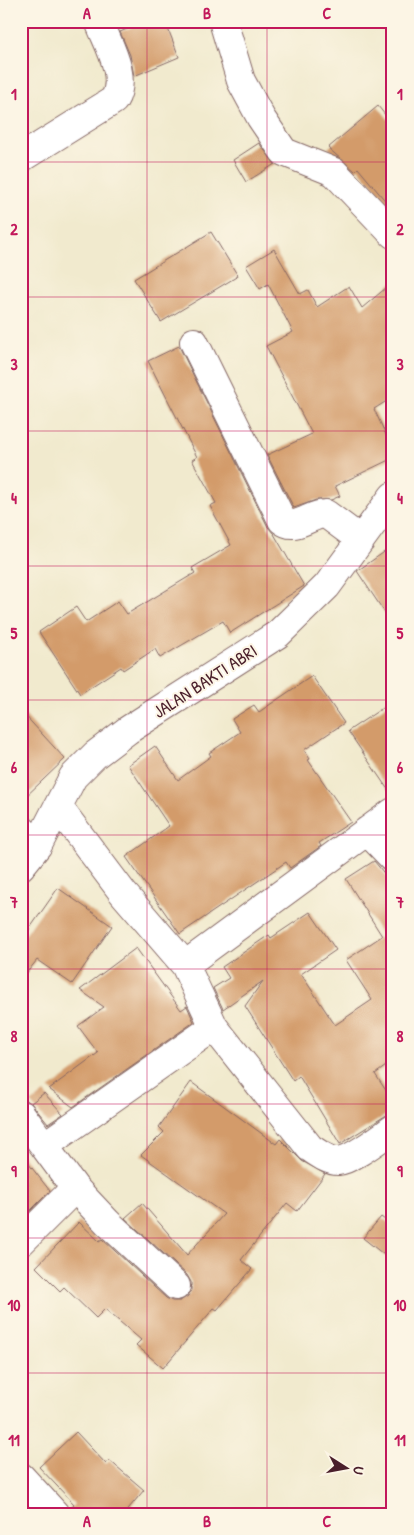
<svg xmlns="http://www.w3.org/2000/svg" width="414" height="1535" font-family="'Patrick Hand',sans-serif">
<style>
.building{fill:#d39b6a}
.lines{fill:none;stroke-linecap:round;stroke-linejoin:round}
.minor-casing{stroke:#846664;stroke-width:30}
.minor{stroke:#fff;stroke-width:28}
.grid{fill:none;stroke:#c2185b;stroke-width:1;stroke-opacity:0.55}
.labels{text-anchor:middle;dominant-baseline:central;stroke-width:4;stroke-linejoin:round;paint-order:stroke}
.street-label{font-size:18px;fill:#4a1f2b;stroke:#fcf5e5}
.neatline{fill:none;stroke:#c2185b;stroke-width:2}
.grid-label{font-size:16px;text-anchor:middle;font-weight:bold;fill:#c2185b}
</style>
<rect width="100%" height="100%" fill="#fcf5e5"/>
<filter id="ink" filterUnits="userSpaceOnUse"><feTurbulence type="fractalNoise" baseFrequency=".02" numOctaves="2"/><feDisplacementMap in="SourceGraphic" scale="10" xChannelSelector="R" yChannelSelector="G"/><feConvolveMatrix kernelMatrix="1 2 1 2 8 2 1 2 1" color-interpolation-filters="sRGB"/></filter>
<filter id="wash" filterUnits="userSpaceOnUse"><feTurbulence type="fractalNoise" baseFrequency=".0096" numOctaves="4" result="noise"/><feDisplacementMap in="SourceGraphic" scale="20" xChannelSelector="R" yChannelSelector="G"/><feGaussianBlur stdDeviation="1.12" result="paint"/><feColorMatrix in="noise" values="0 0 0 0 0 0 0 0 0 0 0 0 0 0 0 0 0 1.4 0 .05"/><feComposite in="paint" operator="in"/></filter>
<g filter="url(#wash)">
<rect width="100%" height="100%" fill="#f1eace"/>
<g id="blocks">
<path class="building" d="M 146,21 L 165,21 L 179,57 L 134,76 L 130,55 L 120,32 Z
M 378,106 L 393,125 L 393,210 L 358,168 L 355,171 L 328,148 Z
M 259,143 L 275,164 L 246,182 L 233,160 Z
M 211,232 L 238,276 L 161,322 L 134,279 Z
M 274,249 L 300,294 L 308,290 L 317,307 L 349,286 L 362,308 L 393,282 L 393,397 L 374,409 L 393,450 L 393,458 L 335,486 L 340,496 L 331,500 L 316,500 L 294,508 L 267,455 L 312,434 L 266,346 L 293,332 L 268,284 L 260,289 L 246,266 Z
M 179,346 L 268,527 L 274,534 L 304,586 L 230,633 L 223,621 L 160,658 L 155,649 L 123,670 L 121,667 L 80,694 L 39,632 L 76,607 L 86,622 L 118,601 L 127,614 L 195,573 L 192,568 L 231,545 L 210,506 L 216,503 L 192,460 L 197,457 L 148,361 Z
M 393,546 L 393,625 L 357,571 Z
M 312,676 L 344,723 L 304,750 L 310,759 L 308,760 L 351,822 L 319,843 L 321,846 L 290,868 L 286,862 L 180,934 L 126,857 L 169,826 L 128,765 L 155,746 L 178,780 L 211,756 L 209,753 L 240,732 L 232,719 L 254,705 L 259,712 Z
M 393,701 L 393,797 L 348,731 Z
M 21,711 L 65,759 L 21,801 Z
M 374,861 L 393,884 L 393,1061 L 375,1074 L 393,1101 L 393,1111 L 340,1144 L 299,1076 L 293,1081 L 245,1006 L 263,981 L 223,1009 L 213,988 L 229,978 L 222,967 L 269,935 L 271,938 L 310,912 L 336,950 L 301,974 L 335,1025 L 372,1000 L 346,960 L 382,936 L 346,879 Z
M 58,888 L 112,926 L 72,984 L 37,960 L 21,980 L 21,941 Z
M 136,948 L 181,1010 L 187,1006 L 194,1022 L 73,1107 L 49,1089 L 98,1053 L 78,1026 L 104,1007 L 80,990 Z
M 191,1082 L 276,1144 L 280,1139 L 302,1161 L 325,1174 L 297,1211 L 287,1203 L 241,1260 L 252,1269 L 217,1310 L 214,1308 L 163,1368 L 136,1345 L 141,1340 L 105,1309 L 96,1318 L 64,1287 L 60,1291 L 36,1267 L 79,1222 L 99,1241 L 102,1239 L 166,1298 L 172,1301 L 180,1301 L 188,1296 L 191,1290 L 191,1282 L 187,1275 L 125,1218 L 142,1203 L 187,1255 L 224,1214 L 141,1155 L 164,1132 L 159,1127 Z
M 44,1093 L 63,1114 L 48,1124 L 31,1103 Z
M 21,1154 L 50,1191 L 21,1220 Z
M 381,1217 L 393,1226 L 393,1262 L 363,1238 Z
M 76,1432 L 106,1464 L 109,1460 L 144,1490 L 124,1514 L 70,1514 L 70,1509 L 74,1504 L 39,1467 Z"/>
</g>
</g>
<g filter="url(#ink)">
<use href="#blocks" fill-opacity="0" stroke="#846664" stroke-width="1"/>
<g class="lines">
<g class="minor-casing">
<path id="minor" d="M 223,21 L 241,81 L 261,118 L 284,152 L 334,172 L 393,234
M 21,158 L 114,100 C 128,76 108,45 99,21
M 194,342 L 282,520 C 296,532 311,513 326,514 L 361,540
M 59,808 L 123,893 L 185,965 L 214,1027 L 310,1148 C 318,1153 328,1161 338,1161 C 352,1160 381,1137 393,1129
M 21,829 L 38,845
M 367,831 L 393,858
M 21,866 L 38,845 L 73,777 L 95,755 L 128,730 L 278,634 L 327,586 L 393,496
M 185,965 L 393,812
M 21,1114 L 44,1146 L 214,1027
M 44,1146 L 75,1188 L 108,1223 L 176,1286
M 21,1242 L 75,1188
M 21,1477 L 55,1514"/>
</g>
<use href="#minor" class="minor"/>
</g>
</g>
<path class="grid" d="M 147,21 L 147,1514M 267,21 L 267,1514M 21,162 L 393,162M 21,297 L 393,297M 21,431 L 393,431M 21,566 L 393,566M 21,700 L 393,700M 21,835 L 393,835M 21,969 L 393,969M 21,1104 L 393,1104M 21,1238 L 393,1238M 21,1373 L 393,1373"/>
<g class="labels">
<g class="street-label">
<text transform="translate(205 681) rotate(-33)">JALAN BAKTI ABRI</text>
</g>
</g>
<rect width="414" height="1535" fill="none" stroke="#fcf5e5" stroke-width="55"/>
<g transform="translate(346 1468) rotate(101)" stroke="#fcf5e5" stroke-width="4" paint-order="stroke">
<path d="M0-4L9 19L0 12L-9 19Z" fill="#4a1f2b"/>
<text y="-8" font-size="14" font-weight="bold" text-anchor="middle" fill="#4a1f2b">U</text>
</g>
<rect x="28" y="28" width="358" height="1480" class="neatline"/>
<g class="grid-label">
<text x="87" y="19">A</text>
<text x="207" y="19">B</text>
<text x="327" y="19">C</text>
<text x="14" y="100">1</text>
<text x="400" y="100">1</text>
<text x="14" y="235">2</text>
<text x="400" y="235">2</text>
<text x="14" y="370">3</text>
<text x="400" y="370">3</text>
<text x="14" y="504">4</text>
<text x="400" y="504">4</text>
<text x="14" y="639">5</text>
<text x="400" y="639">5</text>
<text x="14" y="773">6</text>
<text x="400" y="773">6</text>
<text x="14" y="908">7</text>
<text x="400" y="908">7</text>
<text x="14" y="1042">8</text>
<text x="400" y="1042">8</text>
<text x="14" y="1177">9</text>
<text x="400" y="1177">9</text>
<text x="14" y="1311">10</text>
<text x="400" y="1311">10</text>
<text x="14" y="1446">11</text>
<text x="400" y="1446">11</text>
<text x="87" y="1527">A</text>
<text x="207" y="1527">B</text>
<text x="327" y="1527">C</text>
</g>
</svg>
